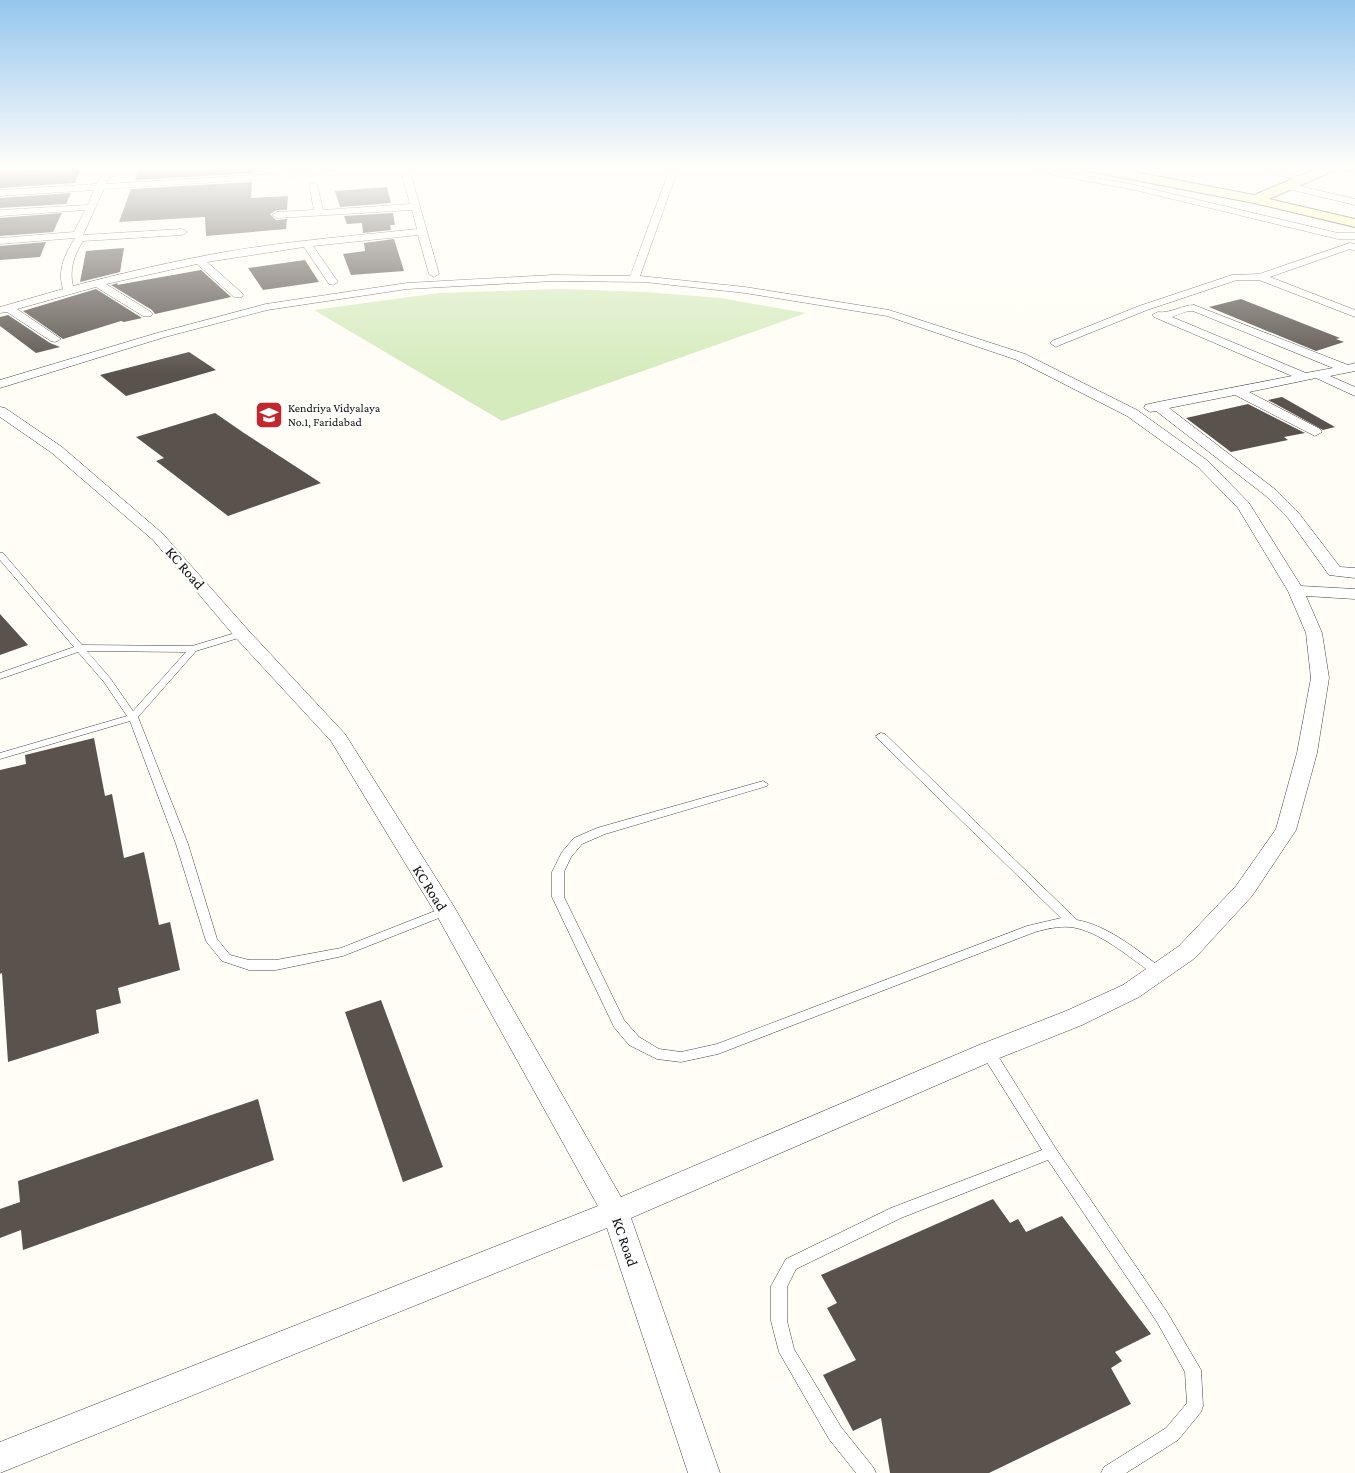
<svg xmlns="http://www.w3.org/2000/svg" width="1355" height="1473" font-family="'Crimson Pro',serif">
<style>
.green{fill:#d5ebbd}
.building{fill:#5a524d}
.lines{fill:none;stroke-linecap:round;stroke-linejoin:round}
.lane-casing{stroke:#444;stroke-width:1}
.street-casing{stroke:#444;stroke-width:1}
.secondary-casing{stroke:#333;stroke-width:2}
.lane{fill:#fff;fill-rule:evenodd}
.street{fill:#fff;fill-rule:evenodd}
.secondary{fill:#fff6b0;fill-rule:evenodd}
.labels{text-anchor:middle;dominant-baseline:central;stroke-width:5;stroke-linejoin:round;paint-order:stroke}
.far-poi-label{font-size:12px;fill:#111;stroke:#fff;text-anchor:start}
.street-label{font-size:15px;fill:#111;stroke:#fff}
</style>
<rect width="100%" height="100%" fill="#fffdf5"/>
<path class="green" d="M 561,289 L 646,292 L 720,298 L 806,313 L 502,421 L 314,310 L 439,293 Z"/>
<path class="building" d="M 83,166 L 75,183 L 0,188 L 0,172 L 3,171 Z
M 140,166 L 253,166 L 253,173 L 135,180 Z
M 252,182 L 251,198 L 288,196 L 287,210 L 277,210 L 270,214 L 276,220 L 287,219 L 286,229 L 206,236 L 205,217 L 119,222 L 131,189 Z
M 387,187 L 391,203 L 340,207 L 335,191 Z
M 71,193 L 66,204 L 0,208 L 0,198 Z
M 62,213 L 53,232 L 0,236 L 0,218 Z
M 393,213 L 395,225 L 390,225 L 391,230 L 363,233 L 362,223 L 347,224 L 344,216 Z
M 394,239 L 404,271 L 351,275 L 343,254 L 365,251 L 364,243 Z
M 46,242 L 40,257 L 0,260 L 0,246 Z
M 124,248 L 120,272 L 80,282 L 86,251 Z
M 305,260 L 319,282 L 263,290 L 248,268 Z
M 201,270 L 231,297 L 155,314 L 152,310 L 111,285 L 118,283 L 117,285 Z
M 96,289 L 142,318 L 124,322 L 121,321 L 63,339 L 23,311 Z
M 1241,299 L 1340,338 L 1336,339 L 1344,342 L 1316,351 L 1209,307 Z
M 8,315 L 50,343 L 60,347 L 36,353 L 0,326 L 0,317 Z
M 189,352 L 216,370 L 126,396 L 100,375 Z
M 1282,397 L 1335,427 L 1323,430 L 1268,400 Z
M 1248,404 L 1305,433 L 1284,437 L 1288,440 L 1231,452 L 1186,418 Z
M 215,413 L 244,433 L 321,483 L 228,516 L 156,461 L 164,458 L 136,437 Z
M 0,614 L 28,645 L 0,655 Z
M 94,738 L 105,796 L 112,794 L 124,858 L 144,852 L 159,925 L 170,922 L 180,970 L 118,988 L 121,1003 L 96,1010 L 99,1033 L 8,1062 L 2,973 L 0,974 L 0,770 L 26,764 L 25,755 Z
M 381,1000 L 443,1167 L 403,1182 L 345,1012 Z
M 258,1099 L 274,1160 L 23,1250 L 21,1230 L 0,1238 L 0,1209 L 20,1202 L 18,1181 Z
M 993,1199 L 1010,1223 L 1018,1219 L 1026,1232 L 1062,1216 L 1151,1334 L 1115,1352 L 1122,1361 L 1111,1368 L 1131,1404 L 989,1473 L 890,1473 L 881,1418 L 853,1431 L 823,1375 L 856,1360 L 827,1308 L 837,1303 L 821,1275 Z"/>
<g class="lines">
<g class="lane-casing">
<path id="lane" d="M 0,553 L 3,553 L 82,645 L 192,646 L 242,631 L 247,634 L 245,636 L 196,651 L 138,717 L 188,844 L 217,939 L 230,955 L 249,960 L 276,960 L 341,948 L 445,907 L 449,908 L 451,911 L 449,914 L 343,956 L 276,970 L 249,970 L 222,961 L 206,941 L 176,844 L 130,721 L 0,759 L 0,753 L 127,716 L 104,682 L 78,652 L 0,679 L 0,673 L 74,647 L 0,560 ZM 87,651 L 186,652 L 133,711 L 110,678 Z
M 881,733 L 885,734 L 1077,920 C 1109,926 1137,950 1163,969 L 1165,972 L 1163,975 L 1159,977 L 1155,975 C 1131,959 1099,930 1070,927 C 1058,926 1046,929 1035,932 L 718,1054 L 681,1062 L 657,1059 L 629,1045 L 614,1027 L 552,897 L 552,872 L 562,852 L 574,838 L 597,828 L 763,781 L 768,784 L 767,786 L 605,834 L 582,844 L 571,857 L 564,872 L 564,897 L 624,1020 L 639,1037 L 659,1049 L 681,1052 L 717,1044 L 1027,926 L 1061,918 L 877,738 L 876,736 Z
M 988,1047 L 993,1048 L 1056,1149 L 1167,1312 L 1201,1370 L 1203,1406 L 1201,1412 L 1178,1440 L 1126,1473 L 1101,1473 L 1104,1467 L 1166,1428 L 1187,1403 L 1185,1372 L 1157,1322 L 1048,1160 L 901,1218 L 796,1269 L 787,1287 L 787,1321 L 794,1349 L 841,1427 L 873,1467 L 876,1473 L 856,1473 L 829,1439 L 779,1352 L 771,1321 L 771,1286 L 786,1259 L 891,1208 L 1042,1150 L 983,1056 L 981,1052 L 983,1048 Z"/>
</g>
<g class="street-casing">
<path id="street" d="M 0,166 L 10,166 L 0,170 Z
M 106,166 L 114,166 L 106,184 L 398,166 L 452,166 L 448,169 L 410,171 L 439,274 L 434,277 L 429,274 L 418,235 L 313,246 L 338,282 L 333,285 L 329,284 L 304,247 L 207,262 L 242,293 L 243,295 L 242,297 L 234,297 L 197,264 L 106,284 L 151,312 L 153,314 L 151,316 L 143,316 L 96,287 L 17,309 L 61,339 L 55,342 L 51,341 L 7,312 L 0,313 L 0,307 L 63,289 C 57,270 65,254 75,238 L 0,244 L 0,238 L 74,232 L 85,210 L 0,216 L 0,210 L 88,205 L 94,190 L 0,196 L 0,190 L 97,184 ZM 401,171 L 410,204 L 323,210 L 317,185 L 313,182 L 309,185 L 314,210 L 277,212 L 272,215 L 277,218 L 412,210 L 417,229 C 352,236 289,241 225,252 C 174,261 123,273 73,286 C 69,270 74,255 83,241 L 182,235 L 187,232 L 182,229 L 83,235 L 104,189 Z
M 671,166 L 679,166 L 640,276 L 745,287 L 889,310 L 1025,354 L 1137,410 L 1208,461 L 1249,503 L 1301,586 L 1355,589 L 1355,599 L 1306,596 L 1322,633 L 1329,678 L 1317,753 L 1296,830 L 1252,896 L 1195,958 L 1139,997 L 1082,1025 L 997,1059 L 631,1218 L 720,1473 L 688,1473 L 607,1228 L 0,1473 L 0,1442 L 598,1206 L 436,914 L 331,741 L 236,638 L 153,540 L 52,453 L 0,417 L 0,407 L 5,408 L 62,447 L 163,534 L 248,630 L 345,734 L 453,905 L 621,1197 L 979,1045 L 1066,1011 L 1123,985 L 1179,946 L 1236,886 L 1276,829 L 1297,753 L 1311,678 L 1306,633 L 1288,591 L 1238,508 L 1198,467 L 1127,416 L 1017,360 L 887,316 L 745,293 L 645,282 L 553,281 L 407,289 L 267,310 L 165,337 L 0,388 L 0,380 L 157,333 L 266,304 L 407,283 L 553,275 L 630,276 Z
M 1007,166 L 1031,166 L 1135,185 L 1338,233 L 1355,233 L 1355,239 L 1338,239 L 1135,190 Z
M 1248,166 L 1264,166 L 1308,179 L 1304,182 Z
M 1287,183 L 1355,199 L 1355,205 L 1284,188 L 1284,184 Z
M 1350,243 L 1355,244 L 1355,251 L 1350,249 L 1270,277 L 1355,310 L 1355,317 L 1259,280 L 1237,280 L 1147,310 L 1060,345 L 1056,347 L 1050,343 L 1052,341 L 1139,306 L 1232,275 L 1259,274 Z
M 1194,305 L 1348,365 L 1355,363 L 1355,371 L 1330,376 L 1355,387 L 1355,396 L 1316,378 L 1249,392 L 1320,429 L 1322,432 L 1315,436 L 1235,395 L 1169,408 L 1276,490 L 1298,512 L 1340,567 L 1355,568 L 1355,578 L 1329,575 L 1288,518 L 1266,496 L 1156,411 L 1150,412 L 1144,408 L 1145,405 L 1158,402 L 1292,376 L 1154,317 L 1152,315 L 1158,312 C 1169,314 1182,305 1194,305 ZM 1188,311 L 1193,311 L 1333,368 L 1306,373 L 1172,317 Z"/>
</g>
<g class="secondary-casing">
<path id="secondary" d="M 1077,166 L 1104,166 L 1254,195 L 1324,166 L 1355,166 L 1353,170 L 1333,171 L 1269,199 L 1355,219 L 1355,227 L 1254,203 L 1083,170 Z"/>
</g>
<use href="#lane" class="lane"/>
<use href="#street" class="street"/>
<use href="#secondary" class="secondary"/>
</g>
<linearGradient id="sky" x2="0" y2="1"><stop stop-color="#95c6ee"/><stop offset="0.45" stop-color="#fffefa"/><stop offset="1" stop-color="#fffefa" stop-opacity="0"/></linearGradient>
<rect width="1355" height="373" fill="url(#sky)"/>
<defs>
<g id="school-square" transform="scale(1.4375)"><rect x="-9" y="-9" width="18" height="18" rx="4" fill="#c4262e" stroke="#fff"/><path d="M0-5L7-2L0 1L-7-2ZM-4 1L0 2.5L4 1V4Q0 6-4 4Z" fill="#fff"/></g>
</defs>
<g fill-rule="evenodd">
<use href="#school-square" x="269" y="415"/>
</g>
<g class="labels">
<g class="far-poi-label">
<text x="288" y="408">Kendriya Vidyalaya<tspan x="288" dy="14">No.1, Faridabad</tspan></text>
</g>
<g class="street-label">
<text transform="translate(185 568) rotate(49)">KC Road</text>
<text transform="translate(430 888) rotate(58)">KC Road</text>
<text transform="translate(625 1242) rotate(71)">KC Road</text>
</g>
</g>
</svg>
